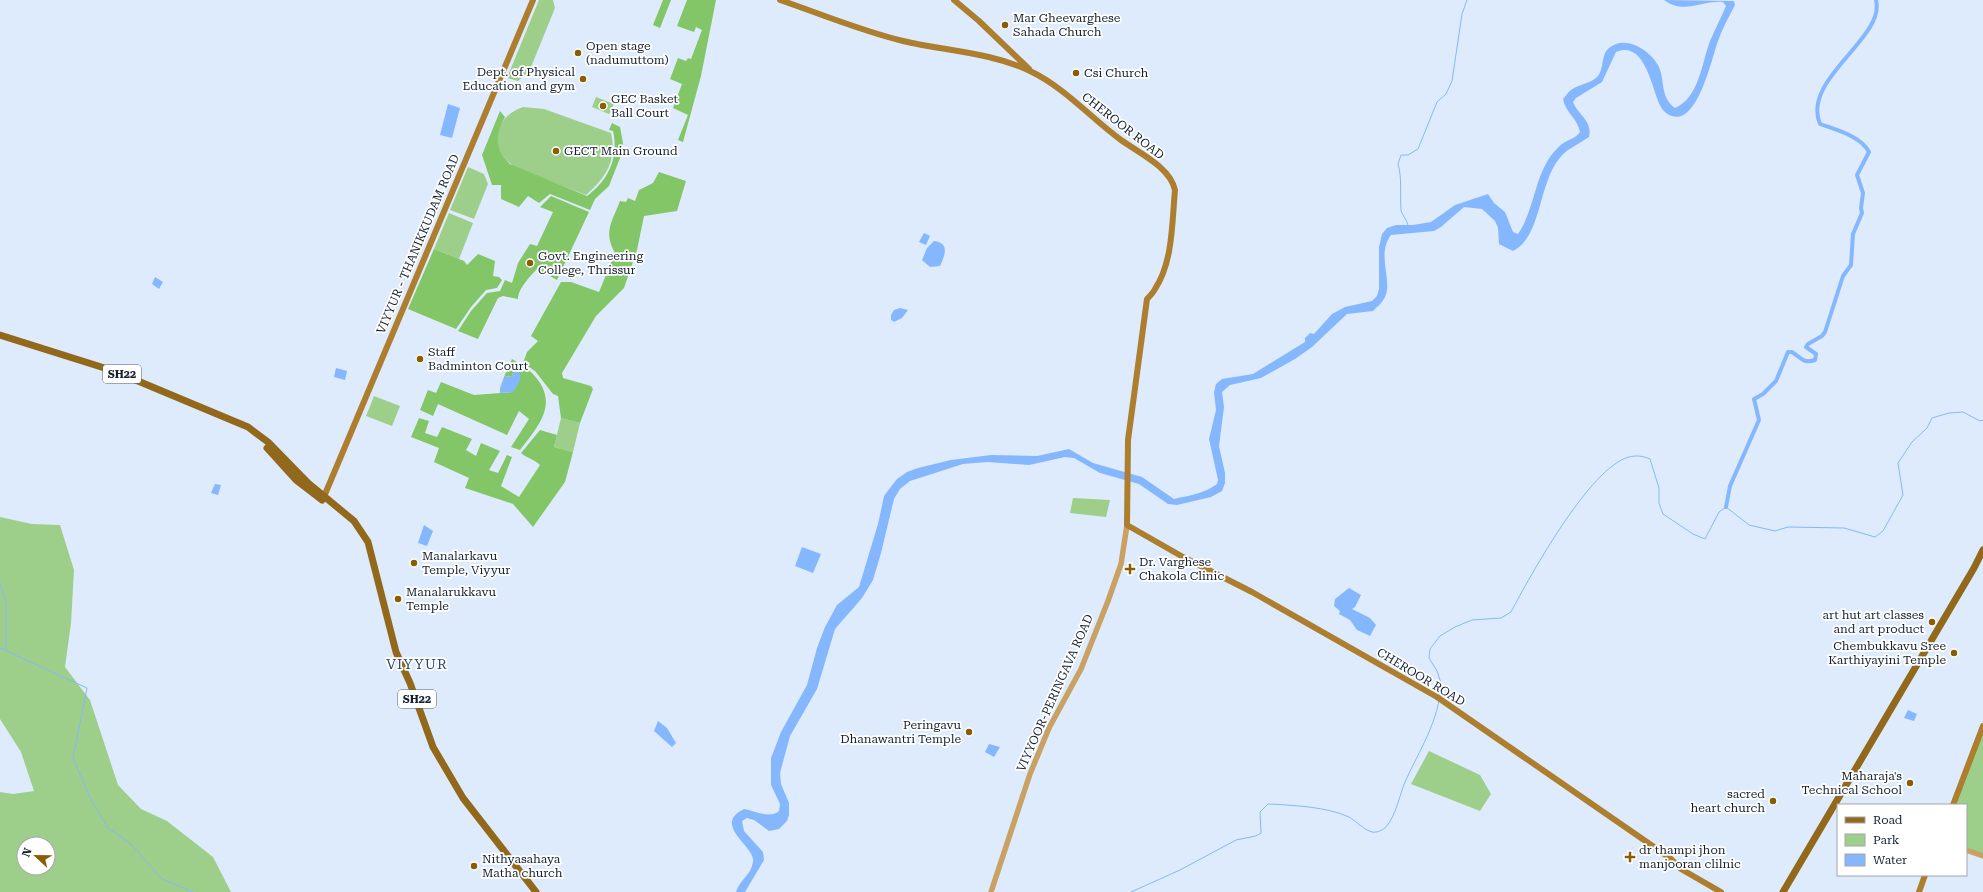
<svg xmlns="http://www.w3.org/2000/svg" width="1983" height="892" font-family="'Roboto Serif',serif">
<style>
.green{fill:#9dcf8b;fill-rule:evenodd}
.forest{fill:#82c667}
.water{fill:#85b7fe}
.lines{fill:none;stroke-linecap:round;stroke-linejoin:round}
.stream{stroke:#85b7fe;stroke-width:1}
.canal{stroke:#85b7fe;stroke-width:4}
.tertiary{stroke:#c8a163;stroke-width:5.5}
.secondary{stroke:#ad7e2e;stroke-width:6}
.primary{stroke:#92681b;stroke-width:7}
.poi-dot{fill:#8a5e00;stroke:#fff;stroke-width:1.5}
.labels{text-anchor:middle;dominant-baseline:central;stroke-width:3.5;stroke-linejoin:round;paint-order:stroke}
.shield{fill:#fff;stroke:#5a636e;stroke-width:1}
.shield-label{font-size:11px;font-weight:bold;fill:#142030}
.poi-label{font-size:12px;fill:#142030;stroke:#fff;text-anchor:start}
.street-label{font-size:12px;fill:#142030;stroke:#fff}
.quarter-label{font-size:14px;letter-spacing:1px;fill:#304a6f;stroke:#fff}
</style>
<rect width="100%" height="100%" fill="#deebfd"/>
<path class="green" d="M 539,0 L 553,0 L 555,8 L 529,72 L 518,81 L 507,78 Z
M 596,97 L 614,104 L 609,114 L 592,107 Z
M 523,107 L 544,109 L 611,133 C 617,160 607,177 586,195 L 519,169 C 488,153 490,119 523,107 Z
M 468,167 L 484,174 L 488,184 L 474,219 L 450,210 Z
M 449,213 L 473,223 L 459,259 L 434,249 Z
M415.5 359a4.5 4.5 0 1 1 9 0a4.5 4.5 0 1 1-9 0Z
M 374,396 L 400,406 L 392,426 L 366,416 Z
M 561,418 L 580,423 L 573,452 L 554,447 Z
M 1073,498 L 1110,500 L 1106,517 L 1070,513 Z
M 0,517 L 32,524 L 60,525 L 74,570 L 71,623 L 65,667 L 90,700 L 118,785 L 141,809 L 167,821 L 213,857 L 231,892 L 0,892 L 0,792 L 13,794 L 34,791 L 21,752 L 0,719 ZM 24,844 L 48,844 L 48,868 L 24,868 Z
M 1983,726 L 1983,855 L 1966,849 L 1966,805 L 1953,805 Z
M 1429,751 L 1480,775 L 1491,794 L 1480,811 L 1411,784 Z"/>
<path class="forest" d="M 663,0 L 671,0 L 660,28 L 653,25 Z
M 687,0 L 716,0 L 701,76 L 683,142 L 678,140 L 688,115 L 673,108 L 682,84 L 670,79 L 678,58 L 686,61 L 688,58 L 691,59 L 702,30 L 696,27 L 694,32 L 677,26 Z
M 500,111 L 505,117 C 494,135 495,150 510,164 L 587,196 C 609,180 619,157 613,131 L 609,130 L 612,123 L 620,127 L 623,143 L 620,158 L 609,186 L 595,199 L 590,210 L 550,194 L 539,203 L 528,196 L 519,207 L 501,199 L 501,185 L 492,185 L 482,155 Z
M 659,172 L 686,181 L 677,211 L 644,216 L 637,250 L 624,288 L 596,316 L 562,373 L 563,378 L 591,386 L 593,389 L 580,423 L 561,418 L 558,396 L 553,394 L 535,371 L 523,363 L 527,352 L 538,341 L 531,336 L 561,282 L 571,282 L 599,292 L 615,253 C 603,232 612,222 620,201 L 626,202 L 628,198 L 635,201 L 639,190 L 653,183 Z
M 551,196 L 589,212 L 557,280 L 537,269 C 530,276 518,289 518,299 L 503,296 L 498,298 L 478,339 L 458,331 L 471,311 L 487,293 L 500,291 L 505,280 L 512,283 L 518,263 L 530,244 L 537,246 L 553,212 L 540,207 Z
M 434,249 L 464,261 L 467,265 L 478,254 L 495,261 L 493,276 L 499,277 L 502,280 L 497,288 L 486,290 L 471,307 L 456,329 L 408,309 Z
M 512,359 C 519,364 527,368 533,374 C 560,403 539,425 520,450 L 511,447 L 529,419 L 519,411 L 507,435 L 438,404 L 433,416 L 420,410 L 428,390 L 436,393 L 441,382 L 474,395 L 513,392 L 514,370 L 512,376 L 504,377 Z
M 419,418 L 429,421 L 425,433 L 437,437 L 442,427 L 472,439 L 466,450 L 476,456 L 481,443 L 500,451 L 489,470 L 498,473 L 507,455 L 512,457 L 501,486 L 519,497 L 540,465 C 534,459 528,459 521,453 L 540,430 L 557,435 L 554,447 L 573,452 L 565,482 L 533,527 L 513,504 L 465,488 L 469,478 L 434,462 L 439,448 L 411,437 Z"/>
<path class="water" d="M 1664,0 L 1734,1 L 1735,5 C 1729,17 1722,29 1718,41 C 1712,57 1698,125 1672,116 C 1668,115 1663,111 1661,107 C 1652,92 1646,39 1616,52 L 1602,82 L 1576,98 L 1573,102 C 1578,115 1593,121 1589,137 C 1579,144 1566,149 1559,159 C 1538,185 1542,236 1513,251 L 1499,244 L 1498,228 L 1495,221 L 1482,209 L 1464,207 L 1441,227 L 1434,231 L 1391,235 C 1376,254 1393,281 1385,297 C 1383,302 1377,307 1373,311 L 1347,314 L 1312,347 L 1295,359 L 1261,378 L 1230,385 L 1222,392 L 1224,407 L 1219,446 L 1225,473 L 1225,483 L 1222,491 L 1211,497 L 1177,505 L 1168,504 L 1139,484 L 1100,473 L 1074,458 L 1065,457 L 1029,465 L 988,462 L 963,464 L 910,481 L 900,489 L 894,499 L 881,553 L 873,580 L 862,598 L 835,629 L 817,689 L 790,736 L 780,773 L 781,784 L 789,803 L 789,815 L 787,821 L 779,829 L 769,831 L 754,820 L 747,818 L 742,821 L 744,831 L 763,852 L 764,860 L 745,892 L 736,892 C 739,881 751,875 753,862 C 756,847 711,825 744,809 C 755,811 770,819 779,811 L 780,804 L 771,785 L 771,758 L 781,732 L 807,685 L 817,648 L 825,627 L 837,605 L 859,587 L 878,524 L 884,496 L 890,488 L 897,479 L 907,472 L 918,468 L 951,460 L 991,455 L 1037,456 L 1069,449 L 1093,463 L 1142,477 L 1174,499 C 1190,495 1204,494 1217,484 L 1218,480 L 1209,439 L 1216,410 L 1214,392 L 1216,384 L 1222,379 L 1253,374 L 1305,342 L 1305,338 L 1310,333 L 1314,334 L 1332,314 L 1345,307 L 1372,301 L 1377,296 L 1379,289 L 1379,247 L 1382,234 L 1387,228 L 1396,225 L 1413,225 L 1431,222 L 1455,205 L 1488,194 L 1494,203 L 1505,212 L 1513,232 L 1518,234 C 1533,212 1534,183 1548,160 C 1551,155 1558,147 1562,144 C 1569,139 1575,139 1580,132 C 1578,119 1565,112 1563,99 C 1566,96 1568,92 1571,90 C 1579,84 1589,84 1596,78 C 1605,71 1600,55 1609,48 C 1625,34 1651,50 1659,67 C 1665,81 1660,97 1675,108 C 1699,98 1702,62 1710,41 C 1715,29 1721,18 1726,6 L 1723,2 C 1703,0 1684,15 1664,0 Z
M 448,104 L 460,108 L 452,138 L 440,135 Z
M 924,233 L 930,236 L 926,245 L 919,242 Z
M 934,241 C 950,243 945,255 940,266 L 930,267 L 922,260 L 927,248 Z
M 155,277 L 163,282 L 159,289 L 152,284 Z
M 900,308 L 908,310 L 902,318 L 894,322 L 891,320 L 891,315 L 894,310 Z
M 336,368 L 347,371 L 345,380 L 334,377 Z
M 517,368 C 524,378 519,383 513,392 L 500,393 L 500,388 L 504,377 L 512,376 L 514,370 Z
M 215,484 L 221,485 L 218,495 L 211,493 Z
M 424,525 L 433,531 L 427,546 L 418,543 Z
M 802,547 L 821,554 L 813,573 L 795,566 Z
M 1349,588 L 1361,595 L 1355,607 L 1352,609 L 1370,618 L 1376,625 L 1370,636 L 1357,630 L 1350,620 L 1339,614 L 1340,611 L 1334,606 L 1335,599 Z
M 1908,710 L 1917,714 L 1914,721 L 1904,718 Z
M 658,721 L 667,728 L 676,743 L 672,747 L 654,731 Z
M 989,744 L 1000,747 L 994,757 L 985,752 Z"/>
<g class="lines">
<path class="stream" d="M 1408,227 C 1408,220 1402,216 1401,210 C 1400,195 1402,176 1398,164 L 1401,155 L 1408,155 L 1418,149 L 1437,102 L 1446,94 L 1452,81 L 1462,14 L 1467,0
M 0,583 L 6,601 L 6,650
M 0,648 L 87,688 L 73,758 L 90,798 L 108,828 L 131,844 L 162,879 L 193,892
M 1440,696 L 1442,686 L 1437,671 L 1429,658 L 1430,649 L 1440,636 L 1455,627 L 1472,620 L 1501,618 L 1511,612 C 1530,576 1590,467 1629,457 C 1636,455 1643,456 1650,459 L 1659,488 L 1659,503 L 1663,514 L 1693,534 L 1705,539 L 1719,512 L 1726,507 L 1749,525 L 1775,531 L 1788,527 L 1844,528 L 1875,537 L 1883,531 L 1903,495 L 1898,463 L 1912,442 L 1927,428 L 1932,418 L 1949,413 L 1963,412 L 1980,421 L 1983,420
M 1131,892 L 1180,870 L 1236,840 L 1256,836 L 1261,833 L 1260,812 L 1268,804 C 1292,805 1328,807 1349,817 C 1356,821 1364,830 1372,832 C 1377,833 1383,830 1386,827 C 1396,815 1399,797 1405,782 C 1417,755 1433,731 1439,701"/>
<path class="canal" d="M 1726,507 L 1730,486 L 1759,420 L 1754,399 L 1763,394 L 1776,381 L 1788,352 L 1792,352 C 1801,358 1804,364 1815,360 L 1816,354 L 1806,347 L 1808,344 L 1822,336 L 1825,332 L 1843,276 L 1851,265 L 1853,234 L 1862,213 L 1861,208 L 1863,193 L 1857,175 L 1869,152 C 1861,136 1836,130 1820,124 C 1801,79 1886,38 1876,0"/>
<path class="tertiary" d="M 1966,850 L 1983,856
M 991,892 L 1030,774 L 1049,728 L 1081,669 L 1108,601 L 1121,564 L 1127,525"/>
<path class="secondary" d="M 780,0 C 821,14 861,31 903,41 C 945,51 990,52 1030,71 C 1064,87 1091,118 1121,140 C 1139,153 1170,167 1175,190 C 1172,222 1173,262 1155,289 C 1153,293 1150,296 1147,299 L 1128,440 L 1127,525 L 1183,557 L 1252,592 L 1437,697 L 1670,858 L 1681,869 L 1721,892
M 954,0 L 979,21 L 1029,69
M 323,499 L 533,0
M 1953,805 L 1983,726
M 1919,892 L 1925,875"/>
<path class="primary" d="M 0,335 L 114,371 L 248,427 L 268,442 L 308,483 L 354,521 L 368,542 L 396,652 L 410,683 L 433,747 L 463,798 L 536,892
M 267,448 L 296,480 L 322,500
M 1783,892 L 1974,568 L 1983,550"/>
</g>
<g class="poi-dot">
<circle cx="1005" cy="25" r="4"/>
<circle cx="578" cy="53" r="4"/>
<circle cx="1076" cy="73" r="4"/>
<circle cx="583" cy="79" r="4"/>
<circle cx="603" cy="106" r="4"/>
<circle cx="556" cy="151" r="4"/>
<circle cx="530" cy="263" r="4"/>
<circle cx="420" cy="359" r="4"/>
<circle cx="414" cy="563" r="4"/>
<path d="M1128 563h4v4h4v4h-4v4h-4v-4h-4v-4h4z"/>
<circle cx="398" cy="599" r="4"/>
<circle cx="1932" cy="622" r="4"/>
<circle cx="1954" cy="653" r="4"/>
<circle cx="969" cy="732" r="4"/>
<circle cx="1910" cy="783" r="4"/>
<circle cx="1773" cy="801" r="4"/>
<path d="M1628 851h4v4h4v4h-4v4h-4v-4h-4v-4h4z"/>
<circle cx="474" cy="866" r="4"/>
</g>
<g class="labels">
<g class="shield">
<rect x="103" y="365" width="38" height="18" rx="3"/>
<rect x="398" y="690" width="38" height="18" rx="3"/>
</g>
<g class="shield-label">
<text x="122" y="374">SH22</text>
<text x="417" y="699">SH22</text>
</g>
<g class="poi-label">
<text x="1013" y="18">Mar Gheevarghese<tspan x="1013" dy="14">Sahada Church</tspan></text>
<text x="586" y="46">Open stage<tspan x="586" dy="14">(nadumuttom)</tspan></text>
<text x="575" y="72" text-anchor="end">Dept. of Physical<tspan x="575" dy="14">Education and gym</tspan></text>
<text x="1084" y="73">Csi Church</text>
<text x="611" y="99">GEC Basket<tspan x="611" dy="14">Ball Court</tspan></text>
<text x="564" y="151">GECT Main Ground</text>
<text x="538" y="256">Govt. Engineering<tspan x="538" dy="14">College, Thrissur</tspan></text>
<text x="428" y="352">Staff<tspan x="428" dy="14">Badminton Court</tspan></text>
<text x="422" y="556">Manalarkavu<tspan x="422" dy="14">Temple, Viyyur</tspan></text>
<text x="1139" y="562">Dr. Varghese<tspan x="1139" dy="14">Chakola Clinic</tspan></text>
<text x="406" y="592">Manalarukkavu<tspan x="406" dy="14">Temple</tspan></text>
<text x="1924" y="615" text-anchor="end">art hut art classes<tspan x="1924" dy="14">and art product</tspan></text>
<text x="1946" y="646" text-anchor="end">Chembukkavu Sree<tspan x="1946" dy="14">Karthiyayini Temple</tspan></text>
<text x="961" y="725" text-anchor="end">Peringavu<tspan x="961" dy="14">Dhanawantri Temple</tspan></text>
<text x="1902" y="776" text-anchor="end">Maharaja's<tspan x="1902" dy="14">Technical School</tspan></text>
<text x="1765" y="794" text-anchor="end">sacred<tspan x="1765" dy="14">heart church</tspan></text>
<text x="1639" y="850">dr thampi jhon<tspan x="1639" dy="14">manjooran clilnic</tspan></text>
<text x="482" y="859">Nithyasahaya<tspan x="482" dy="14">Matha church</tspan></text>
</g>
<g class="street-label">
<text transform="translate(1123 126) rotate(38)">CHEROOR ROAD</text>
<text transform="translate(418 244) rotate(-67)">VIYYUR - THANIKKUDAM ROAD</text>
<text transform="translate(1421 677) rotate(31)">CHEROOR ROAD</text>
<text transform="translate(1055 693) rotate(-66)">VIYYOOR-PERINGAVA ROAD</text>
</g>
<g class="quarter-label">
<text x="417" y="664">VIYYUR</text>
</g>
</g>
<rect x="1837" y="804" width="130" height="72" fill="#ffffff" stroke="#a1a6ac"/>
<rect x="1845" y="817" width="20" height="6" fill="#92681b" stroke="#a1a6ac"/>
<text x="1873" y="824" font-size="12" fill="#142030">Road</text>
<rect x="1845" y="834" width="20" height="12" fill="#9dcf8b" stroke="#a1a6ac"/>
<text x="1873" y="844" font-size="12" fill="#142030">Park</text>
<rect x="1845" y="854" width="20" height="12" fill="#85b7fe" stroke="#a1a6ac"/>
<text x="1873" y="864" font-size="12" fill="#142030">Water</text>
<g transform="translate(36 856) rotate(292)"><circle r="19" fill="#ffffff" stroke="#a1a6ac"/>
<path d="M0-3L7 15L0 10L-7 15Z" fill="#8a5e00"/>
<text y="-6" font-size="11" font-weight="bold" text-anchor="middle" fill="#142030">N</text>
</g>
</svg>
